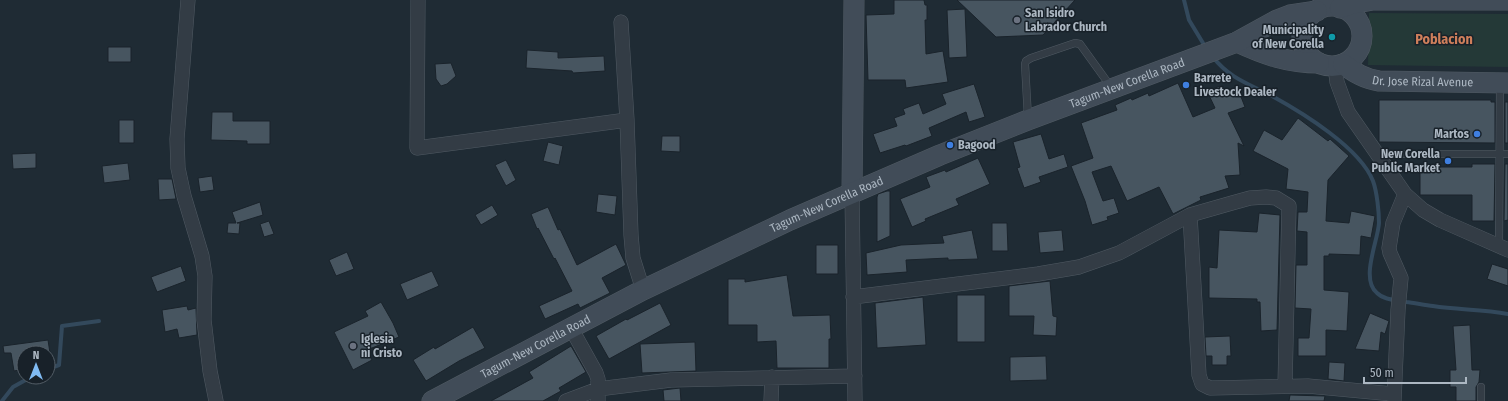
<svg xmlns="http://www.w3.org/2000/svg" width="1508" height="401" font-family="'Fira Sans Condensed',sans-serif">
<style>
.green{fill:#243937}
.lines{fill:none;stroke-linecap:round;stroke-linejoin:round}
.stream{stroke:#33495c;stroke-width:4}
.building{fill:#475560;stroke:#1a232b}
.lane-casing{stroke:#505a63;stroke-width:8}
.street-casing{stroke:#505a63;stroke-width:15}
.secondary-casing{stroke:#505a63;stroke-width:21}
.lane{stroke:#333c45;stroke-width:7}
.street{stroke:#333c45;stroke-width:14}
.secondary{stroke:#414c58;stroke-width:20}
.worship-dot{fill:#6b7280;stroke:#182129;stroke-width:1.5}
.culture-dot{fill:#0f9aa8;stroke:#182129;stroke-width:1.5}
.shop-dot{fill:#3f7fe0;stroke:#182129;stroke-width:1.5}
.labels{text-anchor:middle;dominant-baseline:central;stroke-width:3;stroke-linejoin:round;paint-order:stroke}
.poi-label{font-size:12px;font-weight:bold;fill:#acb7c2;stroke:#182129;text-anchor:start}
.street-label{font-size:12px;fill:#acb7c2;stroke:#182129}
.quarter-label{font-size:14px;font-weight:bold;fill:#ce7f5b;stroke:#182129}
</style>
<rect width="100%" height="100%" fill="#1f2b34"/>
<path class="green" d="M 1369,13 L 1508,14 L 1508,67 L 1368,65 Z"/>
<g class="lines">
<path class="stream" d="M 1184,0 L 1189,20 L 1206,48
M 1213,57 C 1229,78 1249,84 1272,96 C 1303,113 1360,148 1373,181 C 1377,192 1379,212 1379,223 C 1378,241 1360,279 1377,293 C 1384,300 1396,300 1406,302 C 1415,303 1424,305 1433,306 C 1458,310 1483,309 1508,314
M 48,369 L 59,365 L 62,326 L 99,321
M 2,401 L 13,387 L 31,377"/>
</g>
<path class="building" d="M 894,0 L 924,0 L 925,5 L 927,5 L 927,20 L 925,20 L 926,54 L 943,51 L 948,82 L 906,88 L 905,80 L 868,80 L 866,15 L 894,14 Z
M 957,0 L 1075,0 L 1043,35 L 996,37 Z
M 965,9 L 967,57 L 949,58 L 947,10 Z
M 108,47 L 131,47 L 131,62 L 108,62 Z
M 527,50 L 558,52 L 558,58 L 604,56 L 605,71 L 573,73 L 572,71 L 526,68 Z
M 451,63 L 456,76 L 447,84 L 441,86 L 436,79 L 435,64 Z
M 1178,83 L 1193,117 L 1215,108 L 1207,91 L 1220,86 L 1223,94 L 1238,89 L 1245,107 L 1228,113 L 1244,146 L 1238,143 L 1240,175 L 1225,176 L 1229,188 L 1200,197 L 1201,200 L 1173,214 L 1159,187 L 1127,201 L 1111,166 L 1092,172 L 1103,201 L 1114,198 L 1119,213 L 1107,217 L 1108,220 L 1092,225 L 1085,201 L 1071,166 L 1093,158 L 1081,123 L 1117,110 L 1115,105 L 1131,98 L 1132,100 L 1148,93 L 1149,96 Z
M 974,84 L 985,117 L 969,122 L 966,112 L 929,128 L 932,136 L 906,146 L 905,145 L 880,153 L 873,134 L 897,126 L 894,118 L 905,114 L 903,109 L 919,103 L 923,114 L 946,104 L 942,94 Z
M 1379,100 L 1491,100 L 1491,102 L 1495,102 L 1495,143 L 1379,142 Z
M 1505,102 L 1508,102 L 1508,143 L 1505,143 Z
M 212,112 L 233,112 L 233,121 L 270,121 L 270,144 L 247,144 L 247,141 L 211,140 Z
M 1298,118 L 1328,141 L 1330,139 L 1349,156 L 1328,180 L 1326,221 L 1349,223 L 1351,211 L 1375,216 L 1371,238 L 1361,236 L 1360,255 L 1329,254 L 1329,256 L 1324,256 L 1324,290 L 1349,292 L 1347,331 L 1326,330 L 1326,356 L 1298,356 L 1298,338 L 1309,338 L 1311,309 L 1295,308 L 1296,265 L 1307,265 L 1307,232 L 1297,231 L 1298,212 L 1307,212 L 1308,192 L 1286,189 L 1288,169 L 1253,151 L 1264,130 L 1282,140 Z
M 119,120 L 134,120 L 134,143 L 119,143 Z
M 1041,134 L 1049,159 L 1064,154 L 1068,167 L 1039,177 L 1041,182 L 1024,188 L 1017,168 L 1020,167 L 1013,142 Z
M 662,136 L 680,136 L 680,152 L 661,151 Z
M 548,142 L 563,146 L 559,165 L 543,161 Z
M 36,153 L 36,168 L 13,169 L 12,154 Z
M 978,158 L 990,184 L 956,199 L 959,205 L 925,219 L 926,221 L 912,227 L 900,199 L 930,187 L 926,177 L 945,170 L 946,172 Z
M 506,160 L 516,180 L 506,186 L 495,165 Z
M 128,163 L 130,180 L 104,183 L 102,166 Z
M 1472,164 L 1495,164 L 1494,221 L 1472,221 L 1472,195 L 1420,195 L 1420,167 L 1472,167 Z
M 1505,164 L 1508,164 L 1508,220 L 1504,221 Z
M 212,176 L 214,190 L 200,192 L 198,178 Z
M 158,179 L 172,179 L 176,199 L 159,200 Z
M 887,191 L 890,191 L 890,236 L 877,242 L 877,197 L 878,194 Z
M 598,194 L 617,196 L 615,215 L 596,212 Z
M 260,202 L 263,215 L 237,223 L 240,223 L 239,234 L 227,233 L 228,223 L 236,223 L 232,212 Z
M 492,205 L 498,215 L 481,225 L 475,215 Z
M 548,207 L 558,230 L 560,229 L 577,265 L 616,244 L 626,265 L 602,278 L 610,293 L 580,308 L 578,304 L 545,319 L 539,306 L 572,291 L 555,258 L 554,259 L 538,228 L 537,229 L 531,214 Z
M 1259,213 L 1280,215 L 1277,330 L 1261,331 L 1260,302 L 1257,302 L 1257,299 L 1209,298 L 1209,267 L 1217,268 L 1219,230 L 1257,232 Z
M 269,221 L 274,234 L 264,237 L 260,224 Z
M 992,223 L 1007,223 L 1008,251 L 992,251 Z
M 972,230 L 978,259 L 948,260 L 948,258 L 906,260 L 907,272 L 867,275 L 866,253 L 901,245 L 944,243 L 942,236 Z
M 1062,230 L 1064,251 L 1040,253 L 1038,232 Z
M 816,245 L 838,245 L 838,274 L 816,274 Z
M 347,252 L 354,269 L 336,276 L 329,260 Z
M 1492,264 L 1508,269 L 1508,286 L 1487,279 Z
M 181,266 L 186,281 L 157,292 L 151,277 Z
M 432,271 L 439,286 L 407,300 L 400,284 Z
M 787,275 L 793,316 L 830,315 L 831,339 L 829,339 L 829,368 L 777,368 L 776,341 L 757,342 L 757,325 L 728,325 L 728,279 L 745,279 L 745,282 Z
M 1050,281 L 1053,316 L 1057,317 L 1056,336 L 1033,335 L 1034,316 L 1009,316 L 1009,286 Z
M 957,295 L 985,295 L 985,342 L 957,342 Z
M 923,297 L 926,345 L 877,348 L 875,303 Z
M 381,302 L 393,323 L 399,337 L 367,350 L 372,360 L 353,370 L 334,332 L 368,316 L 365,311 Z
M 660,303 L 671,325 L 609,359 L 596,336 L 626,319 L 627,320 Z
M 187,306 L 188,310 L 196,308 L 197,335 L 179,338 L 177,329 L 165,332 L 162,310 Z
M 1370,313 L 1389,321 L 1385,334 L 1381,332 L 1379,351 L 1355,349 Z
M 1470,325 L 1472,370 L 1480,370 L 1479,382 L 1476,387 L 1476,401 L 1456,401 L 1456,387 L 1450,387 L 1450,370 L 1456,370 L 1453,326 Z
M 473,327 L 485,348 L 459,361 L 426,381 L 413,360 L 434,347 L 435,349 Z
M 1230,336 L 1231,356 L 1227,356 L 1227,365 L 1212,365 L 1212,356 L 1206,356 L 1205,337 Z
M 48,340 L 50,353 L 24,353 L 24,369 L 14,371 L 11,353 L 4,353 L 3,346 Z
M 695,342 L 696,371 L 642,373 L 640,344 Z
M 571,346 L 586,372 L 559,388 L 561,391 L 543,401 L 491,401 L 533,378 L 529,372 Z
M 1046,356 L 1047,380 L 1010,381 L 1010,357 Z
M 1329,362 L 1345,363 L 1344,381 L 1328,379 Z
M 680,388 L 681,401 L 664,401 L 663,390 Z
M 1290,395 L 1325,396 L 1324,401 L 1289,401 Z"/>
<g class="lines">
<g class="lane-casing">
<path id="lane" d="M 1028,118 L 1025,64 L 1026,61 L 1031,58 L 1075,43 L 1080,44 L 1111,87
M 1377,154 L 1508,154
M 1499,246 L 1500,85
M 1481,387 L 1481,401"/>
</g>
<g class="street-casing">
<path id="street" d="M 188,0 L 177,139 L 178,168 L 184,196 L 202,256 L 205,276 L 204,320 L 210,371 L 216,401
M 418,0 L 417,148 L 627,120
M 621,22 L 627,120 L 631,235 L 633,258 L 643,290
M 1335,66 L 1337,82 L 1348,112 L 1405,194 L 1423,210 L 1440,220 L 1508,250
M 852,193 L 855,401
M 1190,215 L 1199,375 L 1202,384 L 1210,388 L 1308,386 L 1393,394
M 853,297 L 1038,274 L 1079,267 L 1119,253 L 1190,215 L 1232,203 L 1250,198 L 1266,197 L 1276,198 L 1289,206 L 1285,386
M 571,328 L 596,373 L 598,379 L 598,401
M 566,401 L 598,389 L 671,380 L 855,376
M 771,401 L 772,377
M 1394,401 L 1398,310 L 1401,278 L 1390,253 L 1389,248 L 1393,223 L 1405,194"/>
</g>
<g class="secondary-casing">
<g id="secondary">
<circle cx="1332" cy="36" r="30"/>
<path d="M 1340,8 L 1351,4 L 1373,0 L 1508,0"/>
<path d="M 1237,42 C 1265,55 1288,63 1319,63"/>
<path id="s1" d="M 1343,64 C 1355,73 1365,79 1379,81 L 1508,83"/>
<path d="M 852,193 L 854,0"/>
<path id="s2" d="M 432,401 L 643,290 L 790,220 L 940,155 L 1028,120 L 1237,42 L 1277,20 L 1290,15 L 1317,11"/>
</g>
</g>
<use href="#lane" class="lane"/>
<use href="#street" class="street"/>
<use href="#secondary" class="secondary"/>
</g>
<g class="worship-dot">
<circle cx="1017" cy="20" r="4"/>
<circle cx="353" cy="346" r="4"/>
</g>
<circle class="culture-dot" cx="1332" cy="37" r="4"/>
<g class="shop-dot">
<circle cx="1186" cy="85" r="4"/>
<circle cx="1477" cy="134" r="4"/>
<circle cx="950" cy="145" r="4"/>
<circle cx="1448" cy="161" r="4"/>
</g>
<g class="labels">
<g class="poi-label">
<text x="1025" y="13">San Isidro<tspan x="1025" dy="14">Labrador Church</tspan></text>
<text x="1324" y="30" text-anchor="end">Municipality<tspan x="1324" dy="14">of New Corella</tspan></text>
<text x="1194" y="78">Barrete<tspan x="1194" dy="14">Livestock Dealer</tspan></text>
<text x="1469" y="134" text-anchor="end">Martos</text>
<text x="958" y="145">Bagood</text>
<text x="1440" y="154" text-anchor="end">New Corella<tspan x="1440" dy="14">Public Market</tspan></text>
<text x="361" y="339">Iglesia<tspan x="361" dy="14">ni Cristo</tspan></text>
</g>
<g class="street-label">
<text stroke="none"><textPath href="#s1" startOffset="84">Dr. Jose Rizal Avenue</textPath></text>
<text stroke="none"><textPath href="#s2" startOffset="765">Tagum-New Corella Road</textPath></text>
<text stroke="none"><textPath href="#s2" startOffset="441">Tagum-New Corella Road</textPath></text>
<text stroke="none"><textPath href="#s2" startOffset="117">Tagum-New Corella Road</textPath></text>
</g>
<g class="quarter-label">
<text x="1444" y="39">Poblacion</text>
</g>
</g>
<g transform="translate(36 365)"><circle r="19" fill="#182129" stroke="#535d66"/>
<path d="M0-3L7 15L0 10L-7 15Z" fill="#80bbf3"/>
<text y="-6" font-size="11" font-weight="bold" text-anchor="middle" fill="#acb7c2">N</text>
</g>
<path d="M1364 377v6h102v-6" fill="none" stroke="#acb7c2" stroke-width="2"/>
<text x="1370" y="377" font-size="12" fill="#acb7c2" stroke="#182129" stroke-width="3" paint-order="stroke">50 m</text>
</svg>
